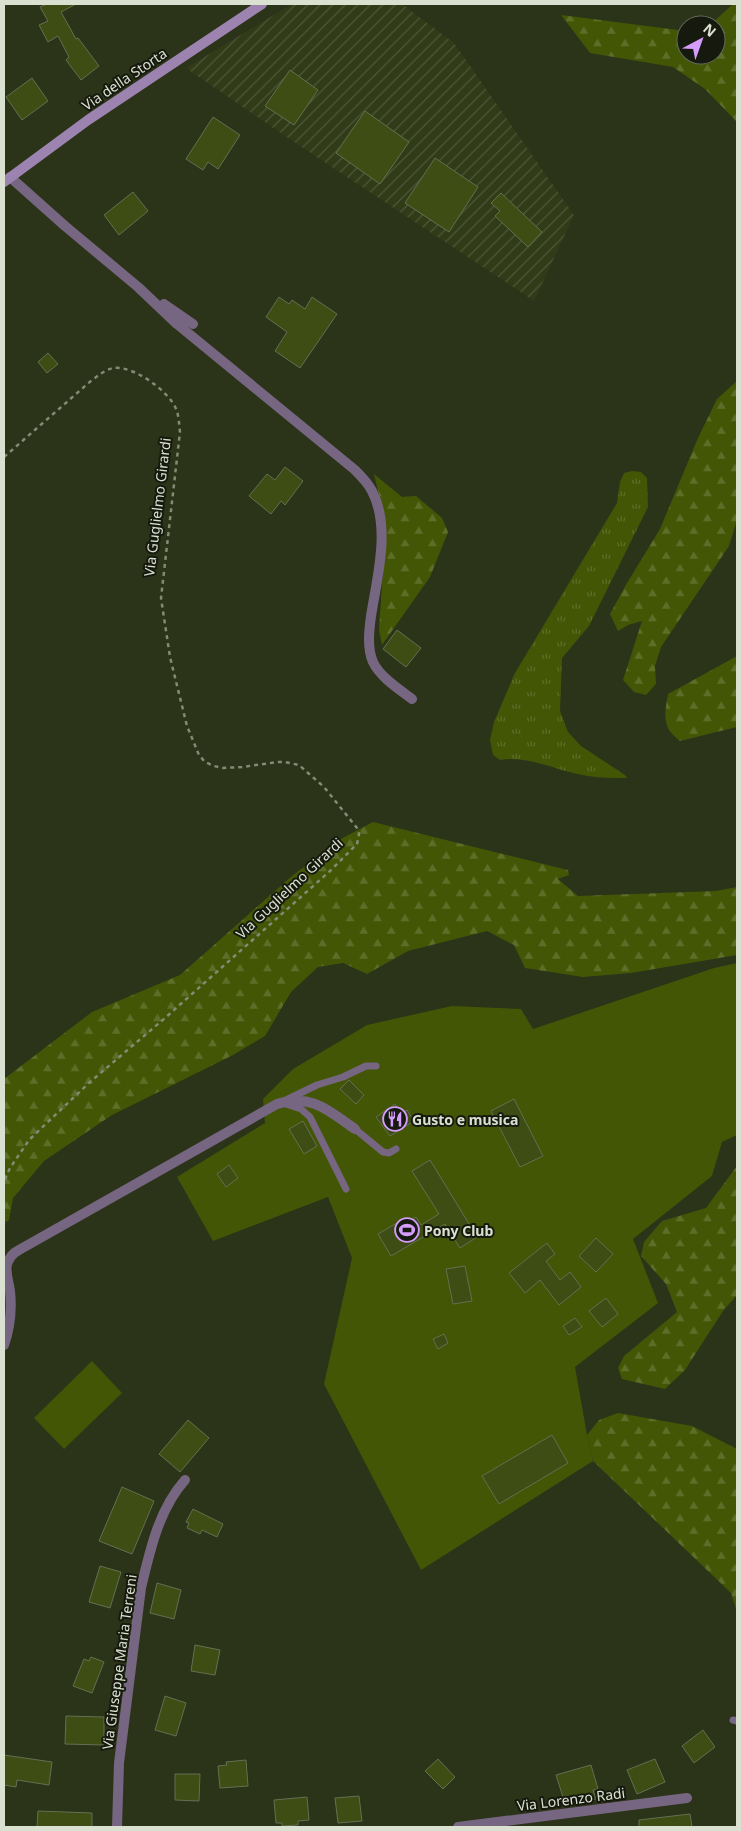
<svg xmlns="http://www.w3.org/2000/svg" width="741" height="1831" font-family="'Noto Sans',sans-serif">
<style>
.industrial{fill:url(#industrial-furrows)}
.grass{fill:url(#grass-tufts)}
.forest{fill:url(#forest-firs)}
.pitch{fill:#435606}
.building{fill:#3d4d14;stroke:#656f52}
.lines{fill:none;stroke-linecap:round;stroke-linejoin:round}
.path{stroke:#848b75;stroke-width:2.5;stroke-dasharray:4 4;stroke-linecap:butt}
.service{stroke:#766681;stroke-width:7}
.minor{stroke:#766681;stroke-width:10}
.secondary{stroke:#9d84b0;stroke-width:10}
.labels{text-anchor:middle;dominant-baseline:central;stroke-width:4;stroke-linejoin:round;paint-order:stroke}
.street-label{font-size:14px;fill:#dbe1d0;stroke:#16190e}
.poi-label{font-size:14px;font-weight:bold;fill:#dbe1d0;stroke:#16190e;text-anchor:start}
</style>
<defs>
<pattern id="industrial-furrows" width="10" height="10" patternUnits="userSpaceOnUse" patternTransform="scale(1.25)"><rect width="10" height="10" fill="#313b18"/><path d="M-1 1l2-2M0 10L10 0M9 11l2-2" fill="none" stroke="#4e5739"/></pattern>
<pattern id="grass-tufts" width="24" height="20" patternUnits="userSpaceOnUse" patternTransform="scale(1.25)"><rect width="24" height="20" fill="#435606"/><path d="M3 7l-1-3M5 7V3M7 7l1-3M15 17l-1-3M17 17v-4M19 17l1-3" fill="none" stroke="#5e6e29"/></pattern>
<pattern id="forest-firs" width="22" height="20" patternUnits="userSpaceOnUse" patternTransform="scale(1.25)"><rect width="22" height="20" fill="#435606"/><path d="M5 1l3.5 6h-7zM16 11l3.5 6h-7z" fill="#5e6e29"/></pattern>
</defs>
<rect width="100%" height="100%" fill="#2b3318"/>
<path class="industrial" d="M 292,4 L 402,4 L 454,43 L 574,215 L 534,301 L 282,134 L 186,68 Z"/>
<path class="grass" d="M 632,471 L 641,472 L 647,478 L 648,507 L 589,626 L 562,658 L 560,711 L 568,732 L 581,746 L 625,775 L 627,778 C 614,778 601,778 588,776 C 558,772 530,755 500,760 L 493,755 L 490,740 L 494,722 L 515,673 L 617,503 L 620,482 L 624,473 Z"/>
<path class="forest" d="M 733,4 L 737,4 L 737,122 L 705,89 L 673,67 L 590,53 L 561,15 L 686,31 L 686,55 L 716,55 L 716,25 L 710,25 Z
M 737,381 L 737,520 L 729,546 L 661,647 L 655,666 L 656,684 L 646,695 L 634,692 L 623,680 L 642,621 L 628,625 L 618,631 L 610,614 L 627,583 L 660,529 L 698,438 L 717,399 Z
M 374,474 L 402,497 L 416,496 L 442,518 L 448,532 L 430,577 L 382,645 L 379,630 L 386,525 Z
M 737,656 L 737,727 L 680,741 C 662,728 664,715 668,694 Z
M 373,822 L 568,870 L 569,875 L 558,879 L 578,896 L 716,891 L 737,887 L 737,955 L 631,973 L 583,977 L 525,968 L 514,945 L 487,931 L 408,951 L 367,974 L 343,963 L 318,967 L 291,992 L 265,1036 L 233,1055 L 112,1115 L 44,1161 L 13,1198 L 9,1220 L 4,1223 L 4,1079 L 92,1012 L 180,975 L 292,876 L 341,839 Z
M 737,1166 L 737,1295 L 723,1311 L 685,1370 L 665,1389 L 622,1379 L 618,1368 L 624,1356 L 677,1312 L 666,1284 L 641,1256 L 644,1242 L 662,1221 L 706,1208 Z
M 618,1413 L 692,1426 L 737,1449 L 737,1612 L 731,1593 L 593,1461 L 587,1435 L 599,1420 Z"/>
<path class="pitch" d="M 737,963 L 737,1135 L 722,1142 L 712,1176 L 633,1239 L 658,1303 L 575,1367 L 587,1435 L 593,1461 L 421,1570 L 324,1384 L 352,1258 L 328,1197 L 213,1241 L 177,1177 L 265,1123 L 263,1099 L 293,1069 L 367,1025 L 452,1006 L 521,1009 L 533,1029 L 714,968 Z
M 92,1361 L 122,1393 L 64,1449 L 34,1418 Z"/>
<path class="building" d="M 47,4 L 76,4 L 61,12 L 76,39 L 78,38 L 99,66 L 81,80 L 66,60 L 69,57 L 58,36 L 48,42 L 39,25 L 48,21 L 40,7 Z
M 290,70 L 318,90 L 294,125 L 265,106 Z
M 32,78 L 48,101 L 22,120 L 6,97 Z
M 365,111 L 409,142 L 380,184 L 336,153 Z
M 213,117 L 240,135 L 218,169 L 208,162 L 203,170 L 186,159 Z
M 435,158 L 478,187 L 449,232 L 405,203 Z
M 133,192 L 148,211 L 119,235 L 104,215 Z
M 501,193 L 542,232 L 528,247 L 495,216 L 500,211 L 491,203 Z
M 279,297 L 289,304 L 292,300 L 305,309 L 312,297 L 337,314 L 300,368 L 275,351 L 287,332 L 266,317 Z
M 48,353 L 58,364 L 47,373 L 38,362 Z
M 285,467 L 303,481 L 285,505 L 281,501 L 271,514 L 249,496 L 267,474 L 275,480 Z
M 397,630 L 421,648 L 406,667 L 383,649 Z
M 349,1080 L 364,1095 L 356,1104 L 340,1089 Z
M 514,1099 L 543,1156 L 520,1167 L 491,1111 Z
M 395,1104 L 401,1114 L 407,1110 L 414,1121 L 390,1136 L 376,1117 Z
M 303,1121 L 317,1146 L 304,1154 L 289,1129 Z
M 430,1160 L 477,1237 L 460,1248 L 445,1224 L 391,1256 L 378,1234 L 397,1223 L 400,1227 L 416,1217 L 421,1225 L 439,1214 L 412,1171 Z
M 229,1165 L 238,1178 L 226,1187 L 217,1174 Z
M 596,1238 L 613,1254 L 596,1272 L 579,1256 Z
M 547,1243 L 555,1254 L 546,1261 L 560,1280 L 570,1272 L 581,1287 L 559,1305 L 540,1280 L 525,1293 L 509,1273 Z
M 465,1266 L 472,1301 L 453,1304 L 446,1269 Z
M 606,1298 L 618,1314 L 602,1327 L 589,1311 Z
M 575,1318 L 582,1327 L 569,1335 L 563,1326 Z
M 444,1334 L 448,1343 L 438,1349 L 433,1339 Z
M 188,1420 L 209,1438 L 180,1472 L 159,1454 Z
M 552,1435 L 568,1463 L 499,1504 L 482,1476 Z
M 122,1487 L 154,1501 L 132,1554 L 99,1541 Z
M 193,1509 L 223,1524 L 217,1537 L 202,1530 L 200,1534 L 187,1528 L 189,1523 L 186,1522 Z
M 100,1566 L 121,1572 L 110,1608 L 89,1602 Z
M 157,1583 L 181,1590 L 174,1619 L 150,1613 Z
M 195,1645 L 220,1650 L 215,1675 L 191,1671 Z
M 91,1657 L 104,1662 L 92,1693 L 73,1686 L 84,1659 L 89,1661 Z
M 165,1696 L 186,1703 L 176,1736 L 155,1730 Z
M 66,1716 L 104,1717 L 104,1745 L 65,1744 Z
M 703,1730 L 715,1747 L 694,1763 L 682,1746 Z
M 4,1755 L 52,1762 L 49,1785 L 17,1780 L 16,1787 L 4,1785 Z
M 438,1759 L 455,1777 L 443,1789 L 425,1771 Z
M 655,1759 L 665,1782 L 637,1794 L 627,1770 Z
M 246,1760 L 248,1786 L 220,1788 L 218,1766 L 227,1765 L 226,1762 Z
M 591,1765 L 598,1789 L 593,1790 L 596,1799 L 570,1806 L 567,1796 L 563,1797 L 556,1775 Z
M 175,1774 L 200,1774 L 199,1801 L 175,1800 Z
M 359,1796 L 362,1821 L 338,1823 L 335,1798 Z
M 307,1797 L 309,1820 L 298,1821 L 298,1825 L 282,1826 L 282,1823 L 276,1823 L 274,1800 Z
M 38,1811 L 92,1813 L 92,1827 L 37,1827 Z
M 690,1814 L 692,1827 L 639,1827 L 639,1820 Z"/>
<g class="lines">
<path class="path" d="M 4,457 L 92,380 C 99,375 105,370 113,368 C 133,365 169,391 176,409 C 179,416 179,424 180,432 L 161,598 L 170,657 L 187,726 L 199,755 L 205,762 L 214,766 L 223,768 L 242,767 L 278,762 L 285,762 L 299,765 L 324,787 L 357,828 L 359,834 L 357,844 L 330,871 L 165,1018 L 90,1082 L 29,1140 L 10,1168 L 4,1181"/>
<path class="service" d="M 286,1100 L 317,1085 L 343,1077 L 366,1066 L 376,1066
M 286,1104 L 301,1109 L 310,1117 L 346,1189
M 355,1129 L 383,1152 L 389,1153 L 396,1149
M 733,1720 L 737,1721"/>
<path class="minor" d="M 10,177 L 65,226 L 138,287 L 177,324 L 355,470 C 361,476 368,483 372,491 C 391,527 377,578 371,616 C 369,631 367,648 373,662 C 380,677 399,689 412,699
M 164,304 L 193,324
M 4,1345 C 10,1328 12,1310 10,1291 C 9,1283 5,1273 7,1264 C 9,1258 13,1253 19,1250 L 277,1104 C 311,1093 329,1111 355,1129
M 117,1827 L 119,1763 L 141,1588 C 150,1550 159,1509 185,1480
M 458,1827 L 687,1798"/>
<path class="secondary" d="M 4,182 L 88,120 L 262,4"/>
</g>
<defs>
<g id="restaurant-ring" transform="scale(1.25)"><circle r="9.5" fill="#16190e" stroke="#d49cfb" stroke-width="1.5"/><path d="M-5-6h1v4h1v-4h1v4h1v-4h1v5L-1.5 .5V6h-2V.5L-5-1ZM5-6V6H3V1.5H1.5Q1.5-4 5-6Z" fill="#d49cfb"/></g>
<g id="stadium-ring" transform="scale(1.25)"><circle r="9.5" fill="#16190e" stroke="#d49cfb" stroke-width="1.5"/><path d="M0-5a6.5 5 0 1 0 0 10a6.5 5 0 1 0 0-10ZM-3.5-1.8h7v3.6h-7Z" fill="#d49cfb"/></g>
</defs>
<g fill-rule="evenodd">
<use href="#restaurant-ring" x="395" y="1119"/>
<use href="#stadium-ring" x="407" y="1230"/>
</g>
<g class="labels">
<g class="street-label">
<text transform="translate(124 79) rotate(-34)">Via della Storta</text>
<text transform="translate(157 507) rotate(-83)">Via Guglielmo Girardi</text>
<text transform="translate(289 888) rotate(-43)">Via Guglielmo Girardi</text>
<text transform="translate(119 1662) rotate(-82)">Via Giuseppe Maria Terreni</text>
<text transform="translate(571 1799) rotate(-7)">Via Lorenzo Radi</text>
</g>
<g class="poi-label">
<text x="412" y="1119">Gusto e musica</text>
<text x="424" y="1230">Pony Club</text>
</g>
</g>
<rect width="741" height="1831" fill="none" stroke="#dbe1d0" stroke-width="10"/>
<g transform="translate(701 40) rotate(41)"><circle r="24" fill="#16190e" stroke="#65695c"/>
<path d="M0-4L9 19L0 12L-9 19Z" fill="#d49cfb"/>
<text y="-8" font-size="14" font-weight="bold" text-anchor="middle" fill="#dbe1d0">N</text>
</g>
</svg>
